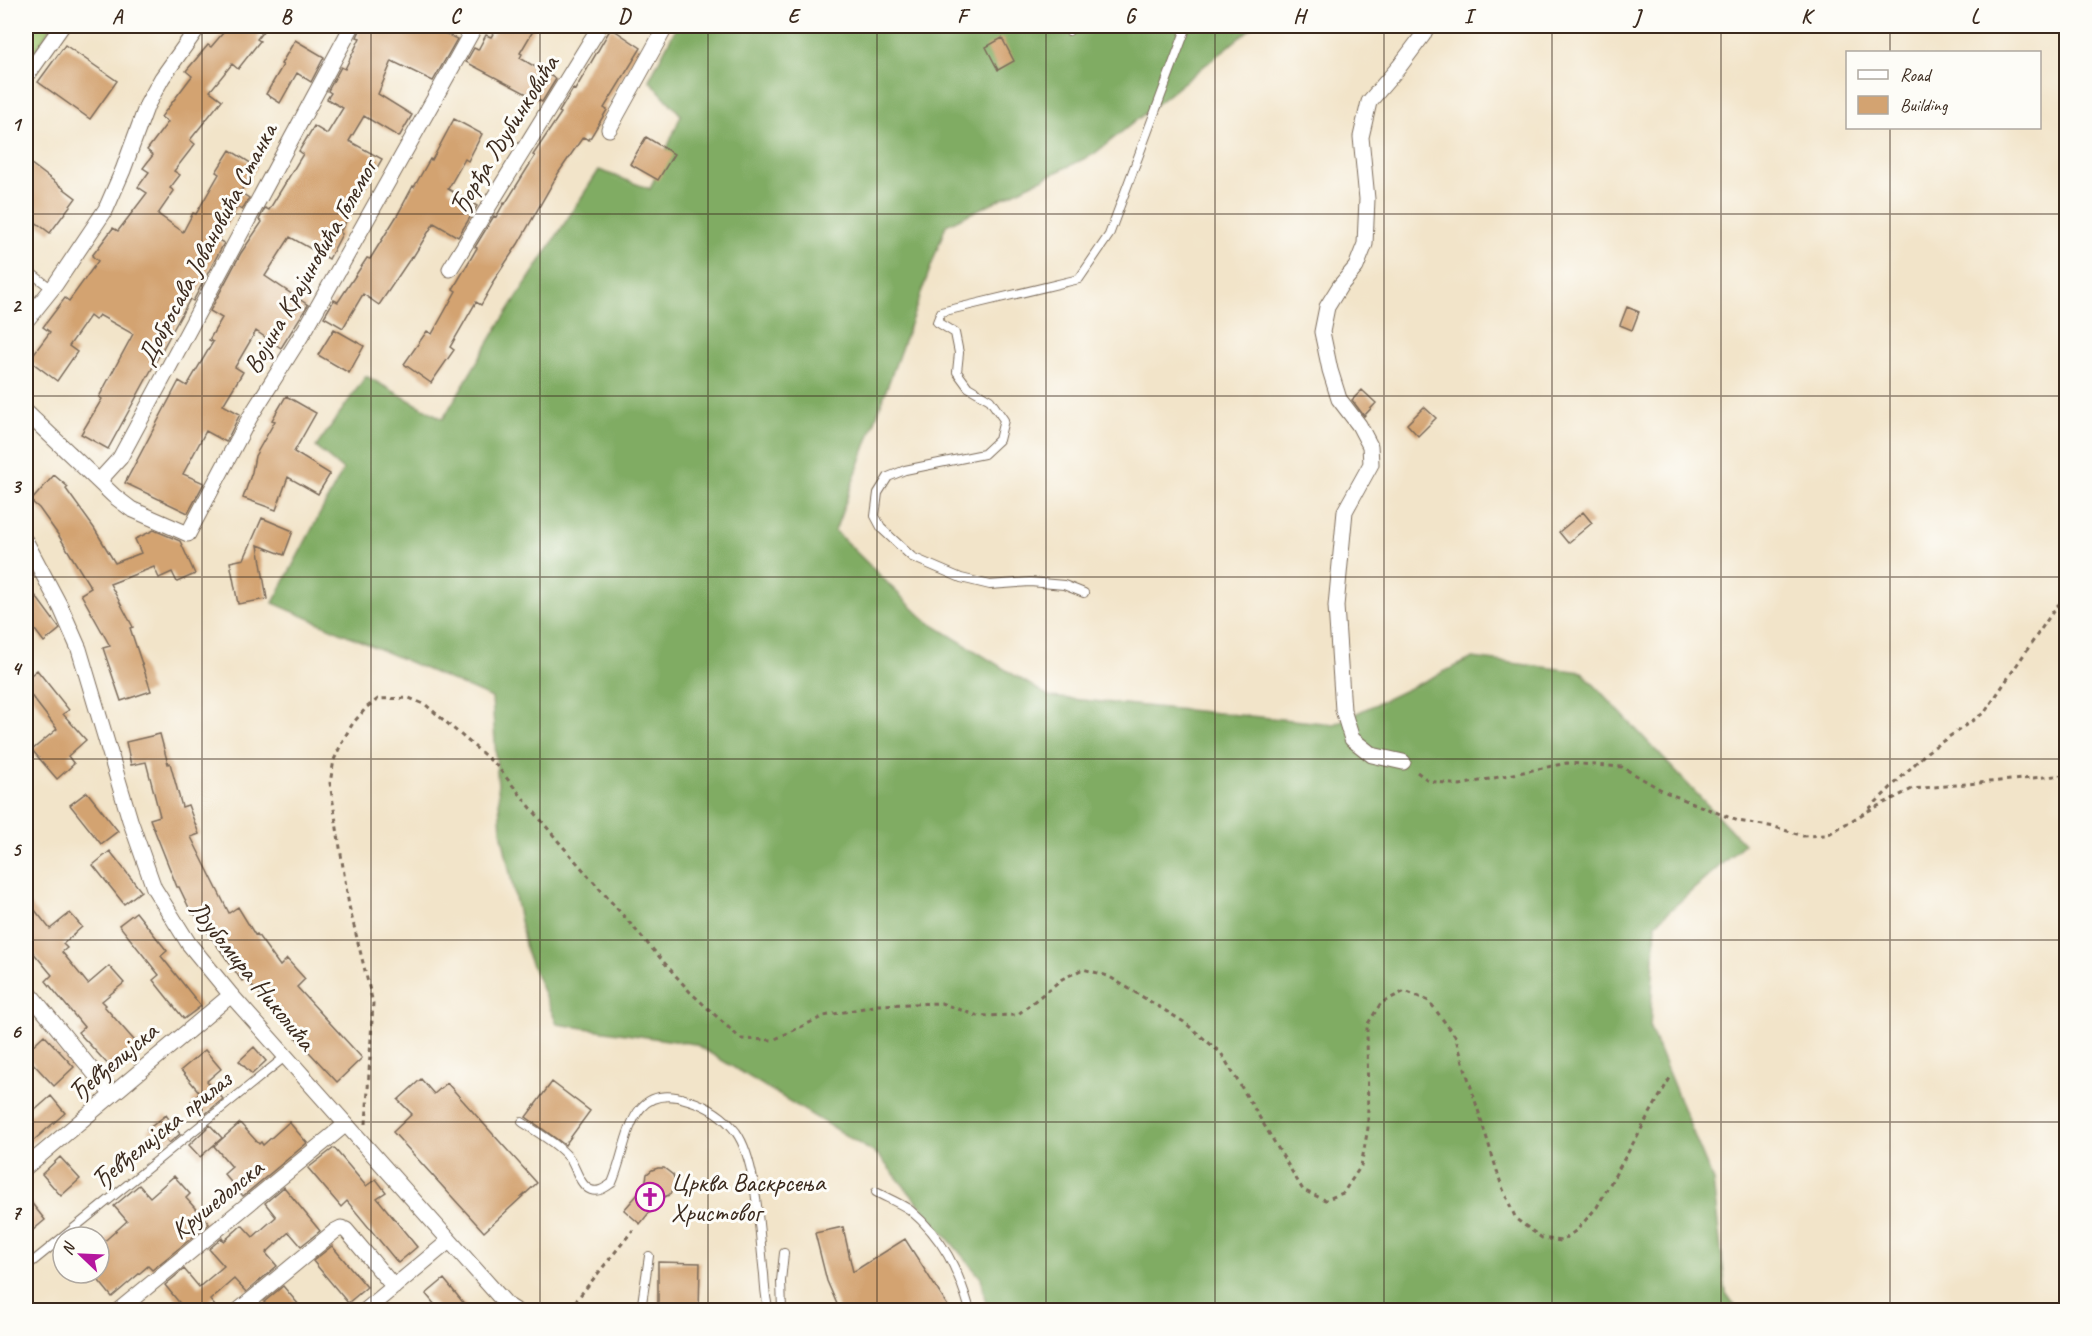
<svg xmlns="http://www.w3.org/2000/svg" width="2092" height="1336" font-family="Caveat,sans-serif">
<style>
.green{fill:#a1c771;stroke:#6e7848;stroke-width:1.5}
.forest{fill:#80ac63;stroke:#5e6b40;stroke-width:1.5}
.building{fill:#d3a371}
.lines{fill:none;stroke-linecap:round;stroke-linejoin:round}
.service-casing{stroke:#7b6b5a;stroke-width:10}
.minor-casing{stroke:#7b6b5a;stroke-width:17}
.path{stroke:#7b6b5a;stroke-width:3;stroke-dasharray:4.5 4.5;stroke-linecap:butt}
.service{stroke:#fff;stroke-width:8}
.minor{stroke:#fff;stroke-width:15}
.grid{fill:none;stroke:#3b2a1e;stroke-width:1.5;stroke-opacity:0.55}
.labels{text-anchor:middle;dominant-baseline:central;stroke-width:6;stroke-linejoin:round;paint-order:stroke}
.street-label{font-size:26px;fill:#3b2a1e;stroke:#fdfcf7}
.poi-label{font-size:26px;fill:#3b2a1e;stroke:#fdfcf7;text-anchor:start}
.neatline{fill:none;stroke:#3b2a1e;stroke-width:2}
.grid-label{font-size:20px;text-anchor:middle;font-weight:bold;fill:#3b2a1e}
</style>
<rect width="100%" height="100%" fill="#fdfcf7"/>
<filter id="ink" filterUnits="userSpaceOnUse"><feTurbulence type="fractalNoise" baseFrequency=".0167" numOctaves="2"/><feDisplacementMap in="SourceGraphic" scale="12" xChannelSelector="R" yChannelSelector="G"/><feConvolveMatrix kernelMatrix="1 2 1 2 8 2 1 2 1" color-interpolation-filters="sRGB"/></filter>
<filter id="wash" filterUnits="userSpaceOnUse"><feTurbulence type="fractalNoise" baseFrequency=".008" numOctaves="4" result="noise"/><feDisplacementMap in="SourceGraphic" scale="24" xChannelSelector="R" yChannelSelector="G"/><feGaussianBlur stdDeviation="1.35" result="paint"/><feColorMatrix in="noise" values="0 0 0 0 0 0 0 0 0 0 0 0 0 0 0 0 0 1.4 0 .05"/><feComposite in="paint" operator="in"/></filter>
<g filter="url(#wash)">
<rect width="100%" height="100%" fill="#f2e4c9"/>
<path class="green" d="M 26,26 L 52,26 L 26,64 Z"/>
<path class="forest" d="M 677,26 L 1254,26 L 1094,154 L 946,225 L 835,531 L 925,620 L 1050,697 L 1334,724 L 1473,658 L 1582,672 L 1744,844 L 1656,923 L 1650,1028 L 1713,1181 L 1726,1293 L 1738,1310 L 987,1310 L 981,1278 L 878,1155 L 695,1044 L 557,1024 L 527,954 L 501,831 L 492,698 L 273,603 L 343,470 L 316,447 L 366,376 L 443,419 L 499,325 L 599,170 L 650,189 L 681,115 L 649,80 Z"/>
<g id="blocks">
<path class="building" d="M 229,26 L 267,26 L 257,39 L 260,41 L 238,69 L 232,64 L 210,91 L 222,100 L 190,140 L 195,144 L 174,171 L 180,175 L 170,188 L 174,191 L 158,214 L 183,232 L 193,213 L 196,214 L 219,174 L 216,172 L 230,150 L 257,167 L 240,192 L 249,198 L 242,210 L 237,207 L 218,240 L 224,243 L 193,301 L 190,299 L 108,449 L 81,434 L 102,399 L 99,397 L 133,334 L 99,315 L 95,320 L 90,316 L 69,346 L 77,352 L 57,381 L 29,360 L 50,332 L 43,327 L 65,298 L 69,301 L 98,261 L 92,256 L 113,228 L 118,231 L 147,193 L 138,187 L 149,172 L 143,168 L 153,155 L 147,150 L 168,122 L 161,117 L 192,76 L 186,71 L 208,45 L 211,47 Z
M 362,26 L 429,26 L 457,39 L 433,81 L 392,61 L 378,94 L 412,115 L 399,137 L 364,116 L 349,141 L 382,159 L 340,232 L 342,234 L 329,259 L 290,237 L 265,276 L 308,305 L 281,348 L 256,331 L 235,367 L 243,372 L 223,405 L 240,414 L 226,442 L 206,431 L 183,474 L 204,483 L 188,513 L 125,483 L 179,381 L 187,386 L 213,342 L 209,340 L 222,318 L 210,311 L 241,253 L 262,222 L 259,220 L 265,208 L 269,210 L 303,154 L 299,151 L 314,126 L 327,134 L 343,108 L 327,99 L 331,93 L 328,91 L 341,67 L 345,69 L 360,38 L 357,37 Z
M 498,26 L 536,26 L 520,53 L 522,54 L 520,58 L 556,79 L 542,102 L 466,62 L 474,48 L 478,50 L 486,35 L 491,37 Z
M 611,28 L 641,48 L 604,108 L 607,110 L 589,140 L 583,137 L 559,172 L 518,244 L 492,283 L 493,284 L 481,305 L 476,302 L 450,347 L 454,350 L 431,383 L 404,364 L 427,331 L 432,334 L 456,291 L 453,289 L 477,248 L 475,247 L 494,216 L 496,217 L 504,203 L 505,204 L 535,156 L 533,155 L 561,113 L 559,112 L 573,89 L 575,90 Z
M 1002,38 L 1014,61 L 998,70 L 986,47 Z
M 295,40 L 324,57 L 311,82 L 297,73 L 280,103 L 266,94 L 283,65 L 281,64 Z
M 65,45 L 117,81 L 90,119 L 38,82 Z
M 454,119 L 482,134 L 468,161 L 465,159 L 448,189 L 477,206 L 458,237 L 434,223 L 413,257 L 412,256 L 379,305 L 363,294 L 343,328 L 324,317 L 334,300 L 338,302 L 367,258 L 370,259 L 398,214 L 413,186 L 414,187 L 430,159 L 432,160 Z
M 646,137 L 674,154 L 658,180 L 630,164 Z
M 26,160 L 76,198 L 50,233 L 26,215 Z
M 1627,307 L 1639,312 L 1632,330 L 1620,325 Z
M 334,329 L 364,346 L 349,373 L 318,355 Z
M 1362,390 L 1376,403 L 1364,416 L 1352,400 Z
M 286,396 L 316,413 L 294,452 L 330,474 L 318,494 L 288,477 L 276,510 L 243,498 L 252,472 L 255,456 L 275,421 L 272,420 Z
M 1424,407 L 1436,418 L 1418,436 L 1407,424 Z
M 54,475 L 68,487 L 66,489 L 94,528 L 115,563 L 141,553 L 135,539 L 154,530 L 180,541 L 195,574 L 177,582 L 172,572 L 159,578 L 154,567 L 110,584 L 133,627 L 130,628 L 151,691 L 121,701 L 103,648 L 110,646 L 81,594 L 91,588 L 59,536 L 39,508 L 31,501 Z
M 1583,512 L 1592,523 L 1568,543 L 1559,532 Z
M 262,518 L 293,531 L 284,555 L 258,545 L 267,599 L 238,604 L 230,562 L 244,559 Z
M 26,583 L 60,629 L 44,642 L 26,618 Z
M 37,670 L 69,710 L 63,714 L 86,740 L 68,756 L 74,764 L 57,779 L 32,750 L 57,729 L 26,689 L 26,679 Z
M 160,734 L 168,764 L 170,763 L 182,807 L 188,805 L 199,834 L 191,837 L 229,913 L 238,907 L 255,935 L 257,934 L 280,966 L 287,959 L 305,979 L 297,987 L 362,1058 L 337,1082 L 296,1038 L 298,1037 L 273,1008 L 245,979 L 242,981 L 194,913 L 192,914 L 179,887 L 177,887 L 150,819 L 160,816 L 146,762 L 131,765 L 126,742 Z
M 87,792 L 118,831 L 101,844 L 70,805 Z
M 110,851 L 141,891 L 124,904 L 93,865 Z
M 26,899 L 50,929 L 70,913 L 82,927 L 63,944 L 67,948 L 62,952 L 88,984 L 109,966 L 124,983 L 102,1001 L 106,1005 L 104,1006 L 140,1047 L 114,1071 L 78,1032 L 84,1027 L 46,981 L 52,975 L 26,944 Z
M 136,912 L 167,951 L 161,956 L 201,1006 L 184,1019 L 153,980 L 159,975 L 119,925 Z
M 44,1035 L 74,1067 L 54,1086 L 26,1056 L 26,1052 Z
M 254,1047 L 266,1061 L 252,1074 L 239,1061 Z
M 205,1050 L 221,1069 L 207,1081 L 223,1099 L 204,1115 L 191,1101 L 200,1093 L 181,1070 Z
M 421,1079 L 434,1094 L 447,1083 L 537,1183 L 484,1232 L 393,1132 L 412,1114 L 398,1100 Z
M 552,1082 L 590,1111 L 565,1145 L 526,1117 Z
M 51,1096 L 65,1113 L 26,1147 L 26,1118 Z
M 166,1115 L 180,1134 L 169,1143 L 163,1135 L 155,1141 L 147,1130 Z
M 289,1122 L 307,1143 L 243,1196 L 224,1174 L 232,1167 L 214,1146 L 240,1123 L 259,1144 L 261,1142 L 263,1145 Z
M 210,1125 L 222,1138 L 200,1157 L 189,1145 Z
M 334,1148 L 366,1186 L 376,1179 L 386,1192 L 377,1198 L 417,1247 L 398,1263 L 347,1201 L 341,1207 L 308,1168 Z
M 60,1157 L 80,1179 L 61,1196 L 42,1174 Z
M 658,1168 L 664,1168 L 673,1175 L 675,1181 L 674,1189 L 669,1195 L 661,1198 L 640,1224 L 624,1210 L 645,1186 L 647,1174 L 652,1170 Z
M 174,1176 L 190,1194 L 186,1198 L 209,1224 L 152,1270 L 148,1266 L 112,1297 L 99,1281 L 99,1246 L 127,1221 L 114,1206 L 139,1185 L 150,1197 Z
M 284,1187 L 320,1231 L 301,1246 L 289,1232 L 266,1253 L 277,1266 L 246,1292 L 234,1279 L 210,1300 L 219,1311 L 186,1311 L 165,1285 L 184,1269 L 199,1287 L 224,1266 L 209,1249 L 222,1238 L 224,1241 L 242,1225 L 253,1237 L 276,1217 L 265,1203 Z
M 26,1196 L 45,1220 L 26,1236 Z
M 843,1227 L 853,1272 L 905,1239 L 951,1311 L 840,1311 L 827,1281 L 815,1233 Z
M 332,1246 L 367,1287 L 348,1303 L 313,1261 Z
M 658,1262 L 700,1263 L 699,1311 L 658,1311 Z
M 444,1279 L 470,1311 L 440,1311 L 426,1294 Z
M 283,1286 L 304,1311 L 271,1311 L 264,1302 Z"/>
</g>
</g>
<g filter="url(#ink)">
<use href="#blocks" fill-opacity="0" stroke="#7b6b5a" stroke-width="1.5"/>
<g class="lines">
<g class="service-casing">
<path id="service" d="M 1069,31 L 1071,26
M 26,269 L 52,289
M 1084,593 L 1064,585 L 1030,582 L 990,585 L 961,578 L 912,557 L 882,529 L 875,516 L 878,493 L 888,477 L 905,470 L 984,454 L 999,440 L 1004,420 L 990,400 L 968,387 L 957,372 L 959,353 L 955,333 L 937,322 L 941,312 L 1079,279 L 1109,235 L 1187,26
M 522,1122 C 538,1133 558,1144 570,1159 C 576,1168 580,1186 591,1190 C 599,1193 606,1187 612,1183 C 629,1144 627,1080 688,1100 C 708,1106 723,1115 736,1132 C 758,1163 759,1236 764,1274 C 765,1287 765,1299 769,1310
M 876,1192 C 887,1198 900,1203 910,1210 C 943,1238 958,1269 970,1310
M 26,1267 L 286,1056
M 641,1310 L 649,1256
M 782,1310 L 781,1281 L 784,1253"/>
</g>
<g class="minor-casing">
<path id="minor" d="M 26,77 L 62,26
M 609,129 L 666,26
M 450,269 L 597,31 L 596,26
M 26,321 L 55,285 L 106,209 L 123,170 L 147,105 L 162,78 L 199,26
M 26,412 L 114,496 L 131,509 L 188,534 L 250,417 L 306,328 L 475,26
M 99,481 L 120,458 L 352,26
M 26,542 L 61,608 L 79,649 L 130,820 L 154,888 L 189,944 L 231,995 L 507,1305 L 515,1310
M 1403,762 L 1372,755 L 1352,739 L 1343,710 L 1336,606 L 1345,511 L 1371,464 L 1370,446 L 1359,425 L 1339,399 L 1330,370 L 1322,332 L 1327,307 L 1340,286 L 1356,267 L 1365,244 L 1367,199 L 1361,137 L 1369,102 L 1399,67 L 1423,35 L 1427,26
M 26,989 L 112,1095
M 26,1167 L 231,995
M 119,1310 L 346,1124
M 239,1310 L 335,1231 L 341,1228 L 346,1230 L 394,1287
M 366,1310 L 449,1241"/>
</g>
<path class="path" d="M 1417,772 L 1429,781 L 1460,785 L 1567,763 L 1622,767 L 1665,792 L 1738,821 L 1775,827 L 1803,836 L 1827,835 L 1866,812 L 1912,789 L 2066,775
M 1869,809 L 1927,752 L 1985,712 L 2056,607 L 2066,598
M 366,1124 L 373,1003 L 349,906 L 330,783 L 334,760 L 343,740 L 353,723 L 367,707 L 378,699 L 409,698 L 426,705 L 496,765 L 558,841 L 690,992 L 741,1039 L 773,1040 L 824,1016 L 879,1005 L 941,1003 L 978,1016 L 1017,1015 L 1062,979 L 1083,969 L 1108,976 L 1184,1022 L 1221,1053 L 1303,1190 L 1325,1200 L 1343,1193 L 1361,1166 L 1368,1128 L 1367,1025 L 1381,1003 L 1405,991 L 1429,1001 L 1455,1036 L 1502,1187 L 1516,1219 L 1542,1238 L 1561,1241 L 1577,1230 L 1597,1207 L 1670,1078
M 570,1310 L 574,1303 L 633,1230"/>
<use href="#service" class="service"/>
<use href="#minor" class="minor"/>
</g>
</g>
<path class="grid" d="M 202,26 L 202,1310M 371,26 L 371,1310M 540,26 L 540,1310M 708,26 L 708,1310M 877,26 L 877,1310M 1046,26 L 1046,1310M 1215,26 L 1215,1310M 1384,26 L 1384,1310M 1552,26 L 1552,1310M 1721,26 L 1721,1310M 1890,26 L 1890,52M 1890,128 L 1890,1310M 26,214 L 2066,214M 26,396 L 2066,396M 26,577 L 2066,577M 26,759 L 2066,759M 26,940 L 2066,940M 26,1122 L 2066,1122"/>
<defs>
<g id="church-ring" transform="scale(1.5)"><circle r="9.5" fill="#fdfcf7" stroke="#b5179e" stroke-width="1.5"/><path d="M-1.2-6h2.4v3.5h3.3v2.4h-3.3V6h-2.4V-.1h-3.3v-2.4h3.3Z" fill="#b5179e"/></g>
</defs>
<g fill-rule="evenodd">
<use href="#church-ring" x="650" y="1197"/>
</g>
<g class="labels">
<g class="street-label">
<text transform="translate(504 135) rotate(-58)">Ђорђа Љубинковића</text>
<text transform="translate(207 244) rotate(-62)">Добросава Јовановића Станка</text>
<text transform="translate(310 267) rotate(-60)">Војина Крајиновића Големог</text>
<text transform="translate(252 975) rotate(51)">Љубомира Николића</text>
<text transform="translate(113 1062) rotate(-40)">Ђевђелијска</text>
<text transform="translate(161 1130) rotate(-39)">Ђевђелијска прилаз</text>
<text transform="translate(217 1199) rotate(-39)">Крушедолска</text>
</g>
<g class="poi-label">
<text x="671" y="1182">Црква Васкрсења<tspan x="671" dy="30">Христовог</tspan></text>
</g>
</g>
<rect width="2092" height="1336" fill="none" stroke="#fdfcf7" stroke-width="66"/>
<rect x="1846" y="51" width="195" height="78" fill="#fdfcf7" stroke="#afa8a0" stroke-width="1.5"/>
<rect x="1858" y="70" width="30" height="9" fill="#ffffff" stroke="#afa8a0" stroke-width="1.5"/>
<text x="1900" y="81" font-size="18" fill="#3b2a1e">Road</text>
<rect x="1858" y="96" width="30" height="18" fill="#d3a371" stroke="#afa8a0" stroke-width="1.5"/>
<text x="1900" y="111" font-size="18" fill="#3b2a1e">Building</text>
<g transform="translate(81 1255) rotate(293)"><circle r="28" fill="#fdfcf7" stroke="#afa8a0" stroke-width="1.5"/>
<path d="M0-4.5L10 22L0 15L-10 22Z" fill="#b5179e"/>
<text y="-9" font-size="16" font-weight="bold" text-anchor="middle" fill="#3b2a1e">N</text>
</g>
<rect x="33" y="33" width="2026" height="1270" class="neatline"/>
<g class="grid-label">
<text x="117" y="23">A</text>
<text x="286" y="23">B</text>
<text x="455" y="23">C</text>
<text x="624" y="23">D</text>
<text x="793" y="23">E</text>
<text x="962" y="23">F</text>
<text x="1130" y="23">G</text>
<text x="1299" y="23">H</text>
<text x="1468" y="23">I</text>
<text x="1637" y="23">J</text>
<text x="1806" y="23">K</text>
<text x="1975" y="23">L</text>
<text x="16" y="131">1</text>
<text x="16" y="312">2</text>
<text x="16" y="493">3</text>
<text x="16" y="675">4</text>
<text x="16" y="856">5</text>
<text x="16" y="1038">6</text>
<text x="16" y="1219">7</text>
</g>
</svg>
